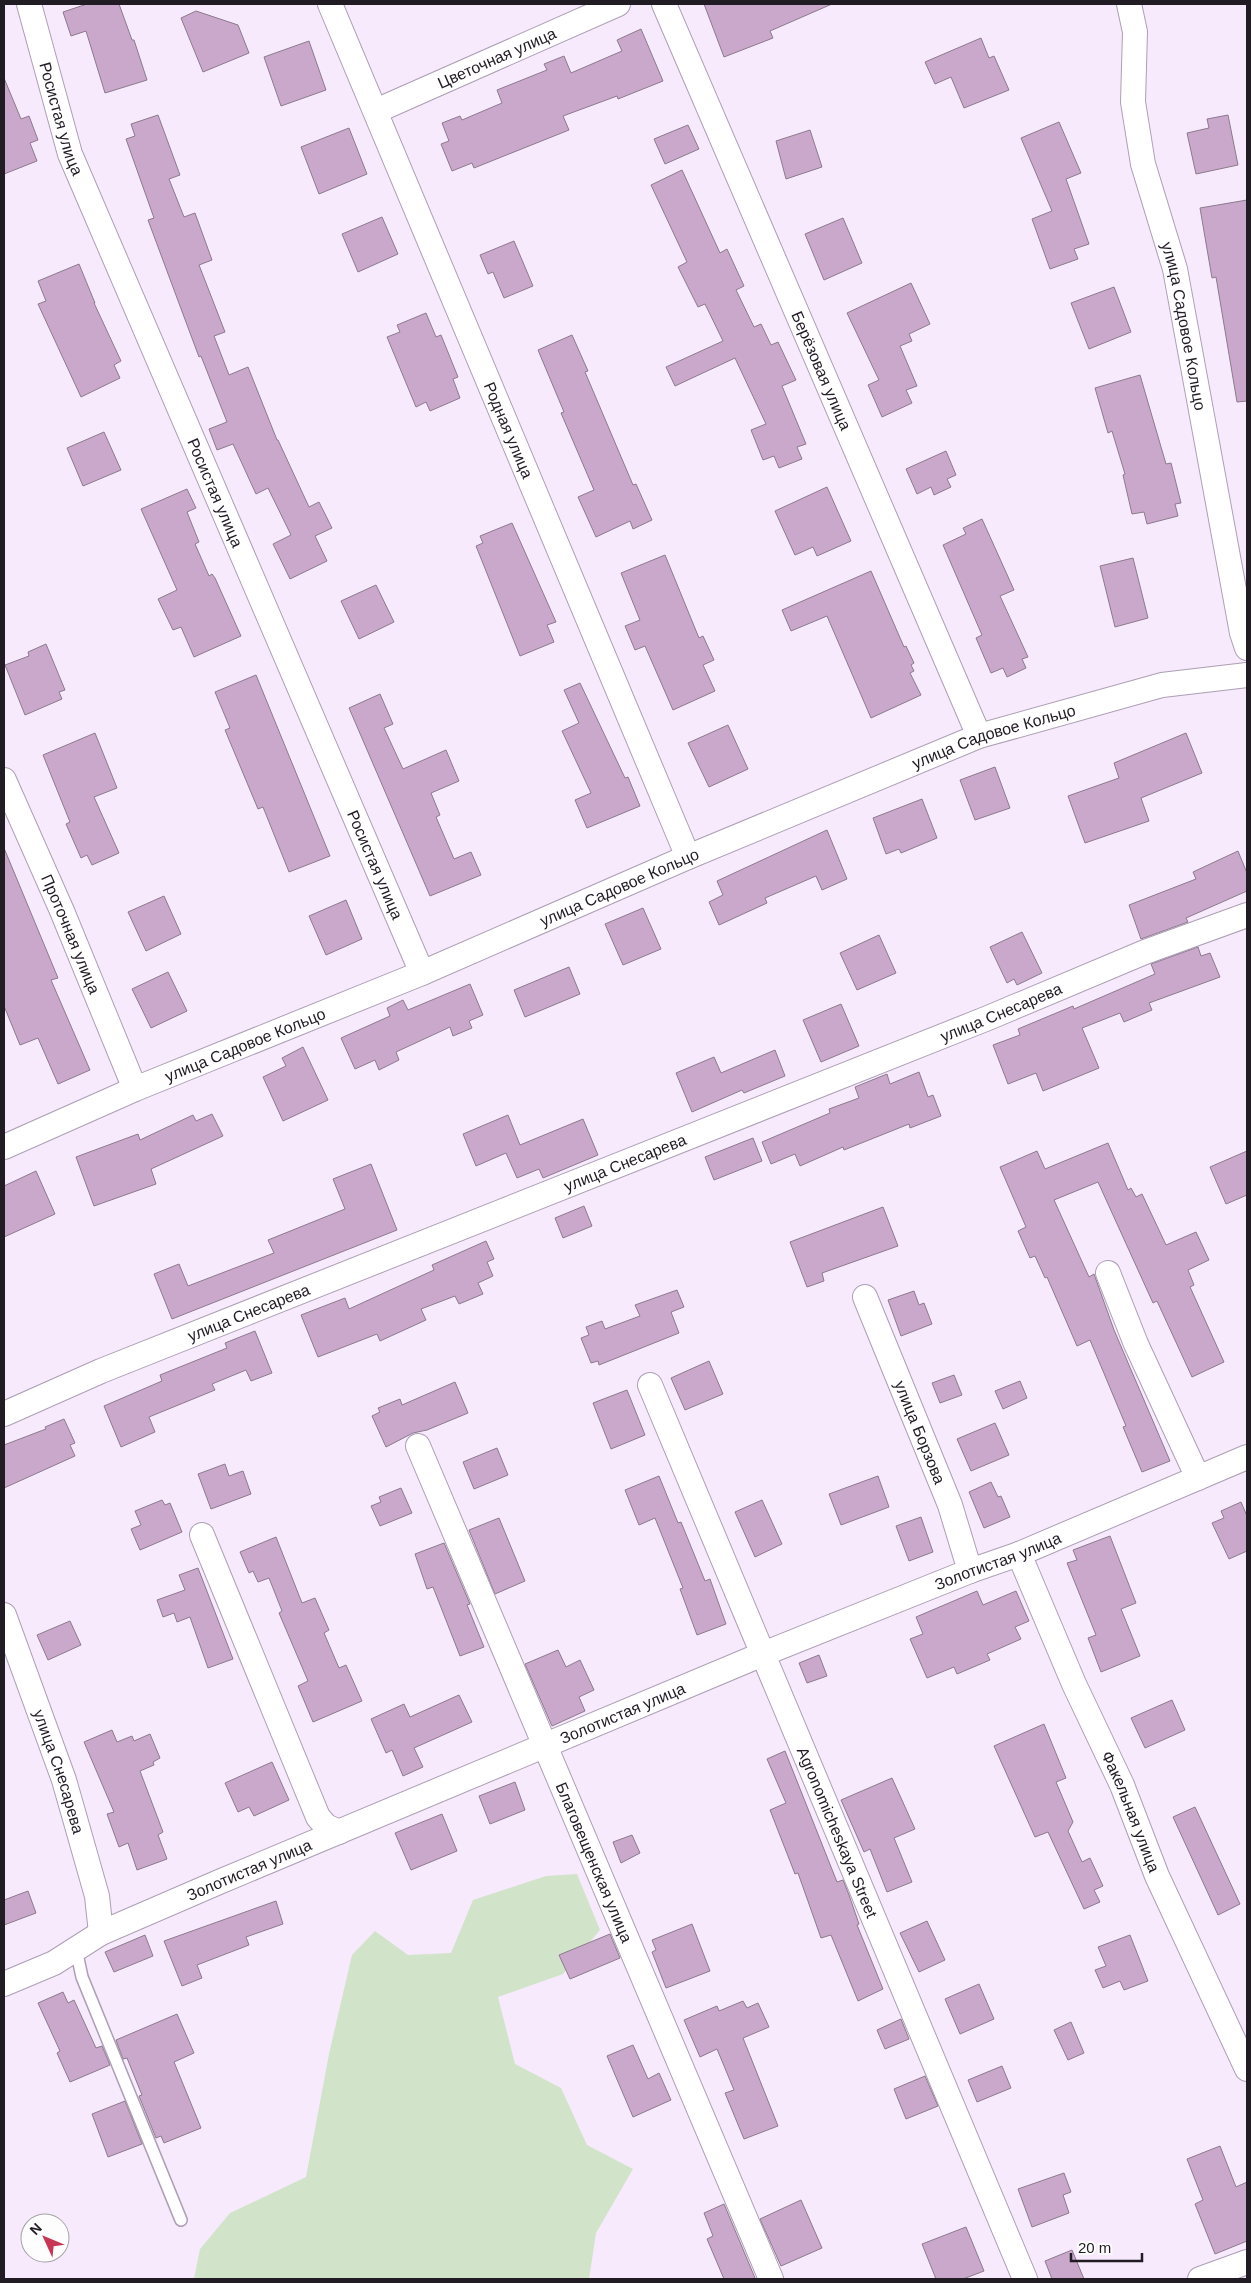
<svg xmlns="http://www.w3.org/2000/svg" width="1251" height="2283" font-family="Arial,sans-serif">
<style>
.green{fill:#d1e3c9}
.building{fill:#caa8cc;stroke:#8c7a8c}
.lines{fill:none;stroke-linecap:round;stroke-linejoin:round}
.service-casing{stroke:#ad9fb4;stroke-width:14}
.minor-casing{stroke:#ad9fb4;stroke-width:26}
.service{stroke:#fff;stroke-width:11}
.minor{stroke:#fff;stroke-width:24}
.labels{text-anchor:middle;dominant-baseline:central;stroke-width:5;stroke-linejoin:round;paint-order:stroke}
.street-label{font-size:16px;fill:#211b24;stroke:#fdfdfd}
</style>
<rect width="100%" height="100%" fill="#f7eafd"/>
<path class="green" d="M 577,1874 L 600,1930 L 563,1974 L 498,1997 L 515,2064 L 561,2088 L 587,2145 L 633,2169 L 596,2233 L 589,2279 L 194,2279 L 200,2249 L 230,2213 L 306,2177 L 329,2054 L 352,1955 L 375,1931 L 408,1955 L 451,1953 L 473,1900 L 546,1876 Z"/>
<path class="building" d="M 87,4 L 119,4 L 132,40 L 134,40 L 147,80 L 105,93 L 86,31 L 71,36 L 63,12 Z
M 704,4 L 832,4 L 770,31 L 773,38 L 724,57 Z
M 196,11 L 238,25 L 249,53 L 203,72 L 181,18 Z
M 641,29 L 663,81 L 618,99 L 617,96 L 563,116 L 569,130 L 474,168 L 472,163 L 452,171 L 441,144 L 449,141 L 442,123 L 460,116 L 462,120 L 502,103 L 497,90 L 547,70 L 544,64 L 564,56 L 571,73 L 622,51 L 617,40 Z
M 981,38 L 989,58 L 994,56 L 1009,90 L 964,108 L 951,77 L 935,84 L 925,62 Z
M 309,41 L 326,90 L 281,106 L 264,57 Z
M 4,78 L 21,119 L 29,116 L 38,140 L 30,143 L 37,161 L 4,174 Z
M 158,115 L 180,175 L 169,179 L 184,217 L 195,213 L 212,260 L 199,265 L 225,332 L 214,336 L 229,375 L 248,367 L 277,440 L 278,440 L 309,507 L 319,502 L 332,528 L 315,536 L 327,561 L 290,579 L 273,544 L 291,535 L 268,488 L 256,494 L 233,444 L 217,450 L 209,429 L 227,422 L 201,356 L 199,357 L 148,220 L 154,218 L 126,139 L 135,136 L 131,124 Z
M 1228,115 L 1238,165 L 1196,174 L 1187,133 L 1209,128 L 1207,119 Z
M 1059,122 L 1081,173 L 1066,179 L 1089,244 L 1074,249 L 1078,259 L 1050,269 L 1032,219 L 1052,211 L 1021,138 Z
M 688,125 L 699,149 L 665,164 L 654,139 Z
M 349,128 L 367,174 L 319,194 L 301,147 Z
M 810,130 L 822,167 L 786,179 L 776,141 Z
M 682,170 L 720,253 L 727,249 L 744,286 L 736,290 L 754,327 L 761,324 L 771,345 L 778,342 L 796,380 L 782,386 L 806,444 L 797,447 L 802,459 L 779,468 L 774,456 L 763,460 L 751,430 L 766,424 L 735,358 L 675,386 L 666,367 L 723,341 L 705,304 L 698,307 L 678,267 L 687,262 L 651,185 Z
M 1247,200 L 1247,401 L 1237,402 L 1216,277 L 1212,278 L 1200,208 Z
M 382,217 L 398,254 L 358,272 L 342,234 Z
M 843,218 L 862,263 L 824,280 L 805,234 Z
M 514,241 L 533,286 L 504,298 L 493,272 L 488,274 L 480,255 Z
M 79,264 L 95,303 L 94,303 L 121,361 L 114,365 L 120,378 L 81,397 L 38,304 L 46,301 L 38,281 Z
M 911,283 L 930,324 L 909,334 L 912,341 L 900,346 L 917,386 L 906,390 L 912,403 L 882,417 L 868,385 L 879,380 L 847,313 Z
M 1114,287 L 1131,332 L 1089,349 L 1071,303 Z
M 426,313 L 436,337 L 441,335 L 458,377 L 453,379 L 460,398 L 430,411 L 426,402 L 416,407 L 387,337 L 400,332 L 397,325 Z
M 572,335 L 588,371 L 585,372 L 633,485 L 636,484 L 652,520 L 633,529 L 630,521 L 596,537 L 578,497 L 594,490 L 561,413 L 564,412 L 538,350 Z
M 1140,375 L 1166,464 L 1171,463 L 1181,503 L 1175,504 L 1178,516 L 1147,524 L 1144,512 L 1132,514 L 1123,475 L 1125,474 L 1112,431 L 1108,433 L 1095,388 Z
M 104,432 L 121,470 L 83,486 L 67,448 Z
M 946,451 L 956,475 L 947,479 L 951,487 L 934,495 L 931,487 L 917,494 L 906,469 Z
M 827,487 L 851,541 L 817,556 L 813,547 L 795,555 L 775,511 Z
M 187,489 L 196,508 L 187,512 L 199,542 L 195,544 L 209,576 L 212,574 L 215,578 L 241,636 L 194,657 L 181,627 L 173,630 L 158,599 L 177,590 L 141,509 Z
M 982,519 L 1014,590 L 1000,596 L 1028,657 L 1022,659 L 1026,668 L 1007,677 L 1003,668 L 991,673 L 976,638 L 982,635 L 943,545 L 966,534 L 963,528 Z
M 512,523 L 556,622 L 547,625 L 554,642 L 520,656 L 476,546 L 483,543 L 480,536 Z
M 665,555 L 699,638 L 703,636 L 714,660 L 703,665 L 715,691 L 673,710 L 645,646 L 635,650 L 625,626 L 640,620 L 621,573 Z
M 1133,558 L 1148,618 L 1115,627 L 1100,566 Z
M 871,571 L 904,647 L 906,646 L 914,663 L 911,665 L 914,671 L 910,673 L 921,695 L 871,718 L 827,616 L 791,631 L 782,610 Z
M 376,585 L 394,622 L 359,639 L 341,601 Z
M 46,644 L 65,690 L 59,692 L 62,699 L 25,715 L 5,665 L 29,656 L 28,652 Z
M 256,675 L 330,856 L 289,872 L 263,807 L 258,809 L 225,730 L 230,728 L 215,692 Z
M 580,683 L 625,778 L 628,777 L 640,806 L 587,828 L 575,800 L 591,793 L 562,731 L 579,723 L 564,690 Z
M 380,694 L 393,724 L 384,728 L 403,769 L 446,750 L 459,781 L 431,793 L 440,815 L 436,817 L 454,859 L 471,852 L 481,875 L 430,896 L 349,708 Z
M 728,725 L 748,769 L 709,787 L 688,743 Z
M 95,733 L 117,788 L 94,797 L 119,853 L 92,865 L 87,855 L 81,858 L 66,824 L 70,822 L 43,755 Z
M 1186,733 L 1202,773 L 1141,798 L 1149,821 L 1085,843 L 1068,796 L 1119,778 L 1114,763 Z
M 995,767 L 1010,808 L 975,820 L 960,780 Z
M 922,799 L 937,838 L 901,853 L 899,849 L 886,854 L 873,818 Z
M 827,830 L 847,879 L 822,890 L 816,876 L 765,898 L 767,903 L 719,925 L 709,902 L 723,895 L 717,881 Z
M 4,848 L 58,978 L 51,980 L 90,1070 L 58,1084 L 38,1038 L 20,1045 L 4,1006 Z
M 1238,851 L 1247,873 L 1247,891 L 1186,918 L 1188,922 L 1141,939 L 1129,905 L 1196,879 L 1193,872 Z
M 164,896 L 181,934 L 146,951 L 128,912 Z
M 346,900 L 362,939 L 326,955 L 309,916 Z
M 643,908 L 661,949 L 623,965 L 605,924 Z
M 1022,932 L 1042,973 L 1017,985 L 1014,979 L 1007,983 L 990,947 Z
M 879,935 L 896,973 L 857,990 L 840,953 Z
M 1198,947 L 1201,956 L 1210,953 L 1220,977 L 1149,1003 L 1152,1010 L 1124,1022 L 1120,1013 L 1082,1028 L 1099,1068 L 1043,1091 L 1036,1073 L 1008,1084 L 993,1045 L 1020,1035 L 1018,1029 L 1073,1006 L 1074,1009 L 1155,974 L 1151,964 Z
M 569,967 L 580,994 L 525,1017 L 514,990 Z
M 168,972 L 187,1011 L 151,1028 L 132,989 Z
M 470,984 L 483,1015 L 469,1021 L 472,1028 L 453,1036 L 450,1027 L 396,1052 L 399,1060 L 379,1070 L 375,1060 L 355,1069 L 341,1038 L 390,1016 L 387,1008 L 403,1000 L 408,1010 Z
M 841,1004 L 859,1046 L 821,1062 L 803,1020 Z
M 303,1047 L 328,1100 L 283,1121 L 263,1077 L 286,1066 L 282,1058 Z
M 775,1050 L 785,1076 L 744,1093 L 742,1090 L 692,1112 L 676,1073 L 714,1057 L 721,1073 Z
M 919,1072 L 928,1097 L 933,1095 L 941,1116 L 910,1128 L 909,1124 L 844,1150 L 843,1147 L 800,1166 L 795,1154 L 771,1164 L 762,1142 L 830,1113 L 829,1109 L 859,1098 L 855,1087 L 887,1074 L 890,1084 Z
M 212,1114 L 223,1136 L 151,1169 L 156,1184 L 94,1206 L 76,1157 L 138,1134 L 140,1140 L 193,1115 L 196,1121 Z
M 508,1115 L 520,1145 L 583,1119 L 598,1155 L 543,1178 L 539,1169 L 517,1178 L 506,1153 L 476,1166 L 463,1134 Z
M 753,1138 L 762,1161 L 714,1180 L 705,1157 Z
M 1108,1143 L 1128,1190 L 1131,1188 L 1136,1197 L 1142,1194 L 1166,1245 L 1196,1232 L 1209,1260 L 1188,1270 L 1194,1285 L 1190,1287 L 1224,1362 L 1192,1377 L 1157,1301 L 1153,1303 L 1098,1182 L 1054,1200 L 1089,1277 L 1094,1274 L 1114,1330 L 1170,1461 L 1142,1472 L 1123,1427 L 1126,1426 L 1090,1340 L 1077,1346 L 1047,1277 L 1045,1278 L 1035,1256 L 1030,1258 L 1018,1231 L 1026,1227 L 1000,1167 L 1037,1151 L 1045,1169 Z
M 1247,1151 L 1247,1195 L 1226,1204 L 1210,1167 Z
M 371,1164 L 397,1230 L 172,1319 L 154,1274 L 179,1264 L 188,1286 L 274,1253 L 268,1240 L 345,1209 L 333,1179 Z
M 36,1171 L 55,1214 L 4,1237 L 4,1186 Z
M 584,1206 L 592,1226 L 563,1238 L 555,1218 Z
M 883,1207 L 898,1246 L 822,1273 L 824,1281 L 807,1287 L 790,1242 Z
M 486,1241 L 494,1259 L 487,1262 L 493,1276 L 478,1283 L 483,1294 L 459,1304 L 455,1296 L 421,1309 L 426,1320 L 380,1341 L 377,1334 L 318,1357 L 301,1315 L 345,1298 L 349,1309 L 434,1270 L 432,1265 Z
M 677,1290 L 684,1307 L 671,1312 L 679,1333 L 599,1365 L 598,1361 L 591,1363 L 581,1338 L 589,1335 L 586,1327 L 602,1321 L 605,1329 L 640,1316 L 635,1305 Z
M 914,1291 L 919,1305 L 924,1303 L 932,1324 L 901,1336 L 888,1300 Z
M 255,1331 L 272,1373 L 251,1381 L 246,1370 L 212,1384 L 215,1390 L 149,1417 L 155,1432 L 121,1447 L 104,1406 L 162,1381 L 160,1375 L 227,1348 L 225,1343 Z
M 709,1361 L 723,1394 L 685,1410 L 671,1378 Z
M 954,1375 L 962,1395 L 940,1403 L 932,1383 Z
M 1020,1381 L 1027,1398 L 1003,1409 L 995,1391 Z
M 455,1382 L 468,1413 L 427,1430 L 413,1433 L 386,1447 L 372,1416 L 380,1412 L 378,1408 L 400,1399 L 402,1405 Z
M 627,1390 L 645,1435 L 611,1449 L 593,1403 Z
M 64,1419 L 75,1443 L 70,1445 L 75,1456 L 4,1488 L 4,1445 L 46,1429 L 45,1427 Z
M 995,1423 L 1009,1455 L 971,1471 L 957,1439 Z
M 497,1448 L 508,1475 L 474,1489 L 463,1462 Z
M 225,1464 L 229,1476 L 243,1471 L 251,1494 L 211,1509 L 198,1474 Z
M 659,1476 L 678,1523 L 681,1522 L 705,1581 L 710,1579 L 726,1624 L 697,1635 L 680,1589 L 683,1588 L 655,1518 L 639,1525 L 625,1490 Z
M 878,1476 L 889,1507 L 841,1525 L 829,1494 Z
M 991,1482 L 998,1497 L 1001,1496 L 1010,1517 L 984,1528 L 969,1492 Z
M 401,1488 L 412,1513 L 380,1526 L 371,1506 L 381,1502 L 379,1497 Z
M 162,1500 L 165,1505 L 170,1503 L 182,1532 L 140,1550 L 131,1529 L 141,1525 L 135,1511 Z
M 762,1500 L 782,1544 L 755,1557 L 735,1512 Z
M 1241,1502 L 1247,1516 L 1247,1551 L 1229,1559 L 1212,1523 L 1224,1518 L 1221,1511 Z
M 921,1517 L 933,1552 L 909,1561 L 896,1526 Z
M 499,1518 L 525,1581 L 495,1594 L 469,1530 Z
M 1110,1536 L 1136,1603 L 1121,1609 L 1140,1656 L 1101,1672 L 1088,1638 L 1096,1635 L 1067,1563 L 1077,1560 L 1073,1550 Z
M 276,1537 L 302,1603 L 315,1598 L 329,1630 L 324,1633 L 339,1668 L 346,1665 L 362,1701 L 313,1722 L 298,1686 L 308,1681 L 279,1613 L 282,1611 L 269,1578 L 258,1582 L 253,1571 L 249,1573 L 240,1552 Z
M 444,1543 L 470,1604 L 467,1605 L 484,1647 L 460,1656 L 433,1587 L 427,1589 L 415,1554 Z
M 198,1568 L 233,1659 L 208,1668 L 190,1617 L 177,1622 L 174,1613 L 163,1617 L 157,1600 L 185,1590 L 179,1575 Z
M 977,1591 L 983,1605 L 1016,1591 L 1029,1621 L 1015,1627 L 1021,1639 L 987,1654 L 990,1660 L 957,1674 L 954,1667 L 927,1678 L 910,1639 L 923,1634 L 916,1617 Z
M 70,1621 L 81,1645 L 48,1660 L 37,1635 Z
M 558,1650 L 566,1667 L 580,1660 L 594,1690 L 579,1697 L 585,1711 L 552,1726 L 525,1664 Z
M 819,1655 L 827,1676 L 807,1683 L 799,1663 Z
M 459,1695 L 472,1722 L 414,1748 L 423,1767 L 403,1776 L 392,1750 L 386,1753 L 371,1719 L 404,1704 L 410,1717 Z
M 1172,1700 L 1185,1730 L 1145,1748 L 1131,1718 Z
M 1044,1724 L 1066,1778 L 1056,1782 L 1073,1822 L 1068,1831 L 1082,1862 L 1090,1858 L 1103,1886 L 1094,1890 L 1100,1902 L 1084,1909 L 1048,1832 L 1035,1837 L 994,1746 Z
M 112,1730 L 117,1742 L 132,1736 L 134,1741 L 150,1734 L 160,1758 L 153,1762 L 154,1765 L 140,1771 L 163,1832 L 158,1835 L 167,1859 L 137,1870 L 128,1843 L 119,1847 L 107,1814 L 114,1812 L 84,1742 Z
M 785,1751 L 837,1882 L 843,1880 L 849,1895 L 859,1924 L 857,1925 L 883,1989 L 858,2001 L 831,1935 L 821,1938 L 798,1873 L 795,1874 L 770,1810 L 786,1803 L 767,1759 Z
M 272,1762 L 289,1800 L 254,1816 L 249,1807 L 238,1812 L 225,1783 Z
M 892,1778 L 915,1829 L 894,1838 L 912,1882 L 887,1892 L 870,1849 L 864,1852 L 841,1800 Z
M 515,1782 L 525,1810 L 490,1824 L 479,1796 Z
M 1195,1807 L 1240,1904 L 1218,1915 L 1173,1817 Z
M 442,1814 L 457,1851 L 411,1870 L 395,1833 Z
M 632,1835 L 640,1853 L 621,1863 L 613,1842 Z
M 28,1891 L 36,1913 L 4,1925 L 4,1900 Z
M 276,1901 L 283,1924 L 246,1937 L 249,1945 L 197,1965 L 202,1978 L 182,1986 L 164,1941 Z
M 927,1921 L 945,1960 L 919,1972 L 900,1933 Z
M 692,1924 L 710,1971 L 666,1988 L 652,1952 L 656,1950 L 652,1940 Z
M 610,1934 L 620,1958 L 570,1979 L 559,1955 Z
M 145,1935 L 153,1956 L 114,1972 L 105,1952 Z
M 1130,1935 L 1148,1981 L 1124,1990 L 1120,1981 L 1103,1988 L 1095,1970 L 1106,1966 L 1098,1947 Z
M 979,1984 L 994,2019 L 960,2034 L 945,1999 Z
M 63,1992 L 68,2003 L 74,2000 L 96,2048 L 102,2046 L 110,2065 L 70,2082 L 57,2053 L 60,2051 L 38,2003 Z
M 743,2001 L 747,2008 L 758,2003 L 769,2027 L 743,2038 L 778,2126 L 744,2139 L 725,2093 L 734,2090 L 717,2049 L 700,2057 L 684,2020 L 717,2006 L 719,2011 Z
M 177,2014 L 194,2053 L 174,2062 L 201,2128 L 164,2143 L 161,2136 L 156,2138 L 139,2096 L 142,2095 L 127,2058 L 123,2059 L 116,2040 Z
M 901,2019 L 909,2039 L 885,2049 L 877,2030 Z
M 1071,2022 L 1084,2053 L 1068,2060 L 1054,2030 Z
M 633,2045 L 648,2079 L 659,2073 L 671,2100 L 633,2117 L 607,2056 Z
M 1002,2066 L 1011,2088 L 977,2102 L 968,2080 Z
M 925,2076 L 938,2106 L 906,2119 L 894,2089 Z
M 125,2101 L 142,2144 L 108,2157 L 92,2114 Z
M 1220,2146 L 1236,2187 L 1247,2182 L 1247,2241 L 1215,2254 L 1195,2204 L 1203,2200 L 1187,2159 Z
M 1064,2173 L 1071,2192 L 1063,2195 L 1069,2213 L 1032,2227 L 1018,2189 Z
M 801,2200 L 822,2248 L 781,2266 L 760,2219 Z
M 724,2204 L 755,2278 L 752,2279 L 724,2279 L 707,2239 L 713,2236 L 704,2213 Z
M 966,2227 L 984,2271 L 963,2279 L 936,2279 L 922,2244 Z
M 1072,2250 L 1084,2279 L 1052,2279 L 1045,2261 Z"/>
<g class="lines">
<g class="service-casing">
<path id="service" d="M 76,1949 L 82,1977 L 181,2220"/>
</g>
<g class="minor-casing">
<g id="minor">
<path id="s1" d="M 29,4 L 70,154 L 422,973"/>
<path id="s2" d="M 330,4 L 688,857"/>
<path id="s3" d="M 664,4 L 979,736"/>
<path id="s4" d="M 1129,4 L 1135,32 L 1133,102 L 1143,164 L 1175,269 L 1242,633 L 1247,648"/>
<path id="s5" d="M 376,111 L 618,4"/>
<path id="s6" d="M 4,780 L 62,911 L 135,1089"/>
<path id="s7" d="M 4,1147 L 135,1089 L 422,973 L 688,857 L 979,736 L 1162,685 L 1247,675"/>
<path d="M 1108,1273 L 1136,1344 L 1198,1478"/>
<path id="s8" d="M 865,1297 L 950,1505 L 970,1571"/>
<path id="s9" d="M 650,1385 L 1025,2279"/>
<path id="s10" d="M 4,1414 L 101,1371 L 988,1018 L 1145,952 L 1247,915"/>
<path id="s11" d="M 418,1446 L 771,2279"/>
<path d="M 202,1535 L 318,1817 L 326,1826 L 339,1832"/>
<path id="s12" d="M 1019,1554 L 1074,1684 L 1122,1785 L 1157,1876 L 1247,2069"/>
<path id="s13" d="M 4,1615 L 64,1780 L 97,1896 L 101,1933"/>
<path id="s14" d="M 4,1984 L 54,1963 L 101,1933 L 219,1882 L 763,1654 L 970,1571 L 1019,1554 L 1247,1457"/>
<path d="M 1200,2279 L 1247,2262"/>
</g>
</g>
<use href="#service" class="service"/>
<use href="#minor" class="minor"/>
</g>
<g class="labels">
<g class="street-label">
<text stroke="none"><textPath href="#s5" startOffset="132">Цветочная улица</textPath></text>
<text stroke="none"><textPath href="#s1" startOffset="119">Росистая улица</textPath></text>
<text stroke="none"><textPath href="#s4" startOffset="329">улица Садовое Кольцо</textPath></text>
<text stroke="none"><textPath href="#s3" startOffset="399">Берёзовая улица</textPath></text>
<text stroke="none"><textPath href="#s2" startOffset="462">Родная улица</textPath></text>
<text stroke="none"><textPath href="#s1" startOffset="524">Росистая улица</textPath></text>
<text stroke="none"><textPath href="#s7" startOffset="1072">улица Садовое Кольцо</textPath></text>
<text stroke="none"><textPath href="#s1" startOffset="929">Росистая улица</textPath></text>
<text stroke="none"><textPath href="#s7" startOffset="668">улица Садовое Кольцо</textPath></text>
<text stroke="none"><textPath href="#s6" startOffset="168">Проточная улица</textPath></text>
<text stroke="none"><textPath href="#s10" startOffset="1075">улица Снесарева</textPath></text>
<text stroke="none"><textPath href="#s7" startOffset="262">улица Садовое Кольцо</textPath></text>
<text stroke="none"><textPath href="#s10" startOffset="670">улица Снесарева</textPath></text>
<text stroke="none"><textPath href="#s10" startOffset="265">улица Снесарева</textPath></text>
<text stroke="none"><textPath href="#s8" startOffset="146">улица Борзова</textPath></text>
<text stroke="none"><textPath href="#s14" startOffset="1081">Золотистая улица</textPath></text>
<text stroke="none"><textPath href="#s14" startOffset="676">Золотистая улица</textPath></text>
<text stroke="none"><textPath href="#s13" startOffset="166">улица Снесарева</textPath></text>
<text stroke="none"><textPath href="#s12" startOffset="281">Факельная улица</textPath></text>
<text stroke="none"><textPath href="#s9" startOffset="485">Agronomicheskaya Street</textPath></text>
<text stroke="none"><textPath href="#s11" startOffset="452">Благовещенская улица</textPath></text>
<text stroke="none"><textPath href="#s14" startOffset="271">Золотистая улица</textPath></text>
</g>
</g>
<rect width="1251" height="2283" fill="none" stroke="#211b24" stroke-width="10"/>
<g transform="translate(45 2238) rotate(314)"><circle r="24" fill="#fdfdfd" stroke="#a5a3a6"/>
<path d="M0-4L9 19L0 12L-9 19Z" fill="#c73755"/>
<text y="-8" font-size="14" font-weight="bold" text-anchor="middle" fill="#211b24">N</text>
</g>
<path d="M1071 2253v8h71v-8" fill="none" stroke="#211b24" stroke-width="2.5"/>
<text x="1078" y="2253" font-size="15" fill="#211b24" stroke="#fdfdfd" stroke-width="4" paint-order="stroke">20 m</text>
</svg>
